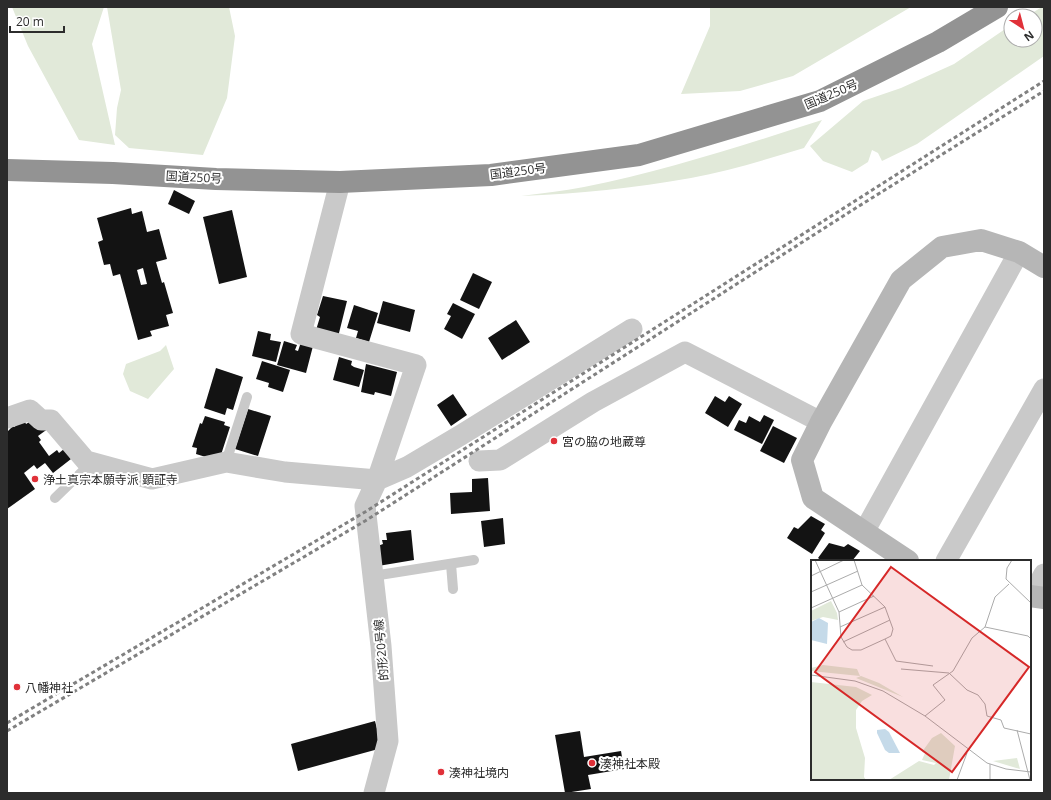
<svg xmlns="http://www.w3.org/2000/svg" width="1051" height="800" font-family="'Open Sans','Noto Sans JP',sans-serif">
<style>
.green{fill:#e1e9d9}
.building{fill:#131313;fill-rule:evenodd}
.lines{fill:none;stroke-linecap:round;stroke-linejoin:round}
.lane{stroke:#c9c9c9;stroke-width:10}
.street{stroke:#c9c9c9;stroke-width:21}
.secondary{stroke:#b6b6b6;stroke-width:22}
.highway{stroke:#939393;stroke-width:22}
.rail{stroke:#818181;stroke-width:3;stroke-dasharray:4 3;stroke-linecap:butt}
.poi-dot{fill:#e03139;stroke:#fff;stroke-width:1.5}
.labels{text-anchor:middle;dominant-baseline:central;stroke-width:4;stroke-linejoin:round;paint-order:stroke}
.street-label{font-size:12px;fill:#2c2c2c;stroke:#fff}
.poi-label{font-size:12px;fill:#2c2c2c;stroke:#fff;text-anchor:start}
.inset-road{fill:none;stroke:#ababab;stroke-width:1}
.view{fill:#d62828;fill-opacity:0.15;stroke:#d62828;stroke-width:2}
.inset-edge{fill:none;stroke:#2c2c2c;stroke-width:2}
</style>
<rect width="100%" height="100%" fill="#fff"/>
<path class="green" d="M 12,7 L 104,7 L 92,44 L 115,145 L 79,140 L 28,46 Z
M 107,7 L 229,7 L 235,36 L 227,98 L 203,155 L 129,148 L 115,135 L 117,108 L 121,90 Z
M 710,7 L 911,7 L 793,76 L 740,91 L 681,94 L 710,26 Z
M 1042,7 L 1044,7 L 1044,56 L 917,144 L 882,161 L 878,153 L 872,150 L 868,162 L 852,172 L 823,161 L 810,146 L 863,101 L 901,88 L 954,64 L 1011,25 L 1011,40 L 1035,40 L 1035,16 L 1027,16 Z
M 822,120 L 804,148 C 767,159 729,171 691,178 C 635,188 578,194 521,196 C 542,193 563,191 584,187 C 665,171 744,145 822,120 Z
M 166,345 L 174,369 L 148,399 L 130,391 L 123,374 L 126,364 L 160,351 Z"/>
<path class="building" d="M 174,190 L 195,201 L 189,214 L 168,204 Z
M 131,208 L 132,214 L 142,211 L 147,232 L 159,229 L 167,259 L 156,262 L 162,283 L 164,282 L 173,313 L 166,315 L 169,326 L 150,331 L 152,336 L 138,340 L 120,274 L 113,276 L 110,264 L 104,265 L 98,242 L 103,240 L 97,218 ZM 143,268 L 147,284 L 141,285 L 137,270 Z
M 232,210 L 247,277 L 219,284 L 203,217 Z
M 473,273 L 492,282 L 479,309 L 460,300 Z
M 323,296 L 347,301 L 338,337 L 316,330 L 320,317 L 317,315 Z
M 383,301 L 415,310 L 410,332 L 377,323 Z
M 453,303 L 475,314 L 462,339 L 444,329 L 451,316 L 447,314 Z
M 354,305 L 378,313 L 369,342 L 356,338 L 358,331 L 347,328 Z
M 516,320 L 530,342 L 502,360 L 488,338 Z
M 258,331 L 271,334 L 270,340 L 281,342 L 276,362 L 252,356 Z
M 284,341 L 297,345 L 295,350 L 298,351 L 301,342 L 313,346 L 306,373 L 277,365 Z
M 339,357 L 352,361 L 351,365 L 354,367 L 364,370 L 359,387 L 333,380 Z
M 262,361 L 290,370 L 283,392 L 268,387 L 269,383 L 256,379 Z
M 366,364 L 397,372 L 391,396 L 375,392 L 374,395 L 361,392 Z
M 216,368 L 243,377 L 233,410 L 227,408 L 225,415 L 204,408 Z
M 453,394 L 467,415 L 451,426 L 437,405 Z
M 715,396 L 725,402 L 729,396 L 742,404 L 728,427 L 705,413 Z
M 248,409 L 271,416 L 258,456 L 235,449 Z
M 764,415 L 774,420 L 762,444 L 734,430 L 739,420 L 746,423 L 749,416 L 760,422 Z
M 205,416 L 225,422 L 224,425 L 230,427 L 219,461 L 196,454 L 197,448 L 192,447 L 200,423 L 202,424 Z
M 24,420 L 26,424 L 31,421 L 49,428 L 38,436 L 41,440 L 39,442 L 49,456 L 57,450 L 59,453 L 64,449 L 71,459 L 53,473 L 45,463 L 37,469 L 34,465 L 24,473 L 35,489 L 7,509 L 7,432 L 13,426 L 14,427 Z
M 773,426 L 797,438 L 784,463 L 760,451 Z
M 488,478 L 490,511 L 451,514 L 450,493 L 472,492 L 472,479 Z
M 811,516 L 825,524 L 821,530 L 825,533 L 812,554 L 787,538 L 794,527 L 798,529 Z
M 503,518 L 505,544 L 484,547 L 481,521 Z
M 411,530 L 414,560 L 378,566 L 375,547 L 383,544 L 382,540 L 387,540 L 386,533 Z
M 829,543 L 844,547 L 848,544 L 860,551 L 852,561 L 822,561 L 818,558 Z
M 375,721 L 382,748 L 298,771 L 291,744 Z
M 580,731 L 584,757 L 621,751 L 624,769 L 588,775 L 591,789 L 565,793 L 555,735 Z"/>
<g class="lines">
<path class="lane" d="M 226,462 L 247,397
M 55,498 L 91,463
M 451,564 L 453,589
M 373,576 L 474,560"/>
<path class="street" d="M 340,182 L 301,334 L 416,365 L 377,480 L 365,506 L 381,646 L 388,741 L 374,793
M 7,418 L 30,410 L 41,420 L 51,420 L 86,461 L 152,479 L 226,462 L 285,472 L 377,480 L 407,467 L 461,435 L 632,329
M 479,461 L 500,460 L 593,402 L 685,352 L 821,422
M 864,532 L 1019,252
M 946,561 L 1044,389
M 1032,596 L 1044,574"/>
<path class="secondary" d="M 908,561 L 813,498 L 802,460 L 821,422 L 901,280 L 942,247 L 981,240 L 1019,252 L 1044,267
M 1030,596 L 1044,598"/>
<path class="highway" d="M 7,170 L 113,173 L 216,179 L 340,182 L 491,175 L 639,155 L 820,101 L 938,42 L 997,7"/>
<path class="rail" d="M 7,723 L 365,512 L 1044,81
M 7,731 L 365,521 L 859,206 L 1044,91"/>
</g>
<g class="poi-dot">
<circle cx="554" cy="441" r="4"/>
<circle cx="35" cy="479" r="4"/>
<circle cx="17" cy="687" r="4"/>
<circle cx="592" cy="763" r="4"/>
<circle cx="441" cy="772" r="4"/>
</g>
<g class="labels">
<g class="street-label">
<text transform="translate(831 94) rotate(-23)">国道250号</text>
<text transform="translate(518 171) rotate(-7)">国道250号</text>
<text transform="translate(194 177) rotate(3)">国道250号</text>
<text transform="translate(381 650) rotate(-95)">的形20号線</text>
</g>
<g class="poi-label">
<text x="562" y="441">宮の脇の地蔵尊</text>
<text x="43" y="479">浄土真宗本願寺派 顕証寺</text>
<text x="25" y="687">八幡神社</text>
<text x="600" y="763">湊神社本殿</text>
<text x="449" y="772">湊神社境内</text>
</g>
</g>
<g transform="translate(811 560)">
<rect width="220" height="220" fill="#fff"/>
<path d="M 20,41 L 26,53 L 27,60 L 12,57 L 0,61 L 0,51 ZM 12,105 L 46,109 L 49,116 L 0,111 L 0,108 ZM 50,116 L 68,123 L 92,137 L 45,118 ZM 0,122 L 45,127 L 61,135 L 51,141 L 45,150 L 45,168 L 54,198 L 53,217 L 55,220 L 0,220 ZM 130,173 L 144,186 L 138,220 L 78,220 L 108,201 L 123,205 L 125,203 L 111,200 L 114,193 L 111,192 L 121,178 ZM 206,198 L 209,209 L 182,201 Z" fill="#e1e9d9"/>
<path d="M 8,58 L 17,63 L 16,84 L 0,80 L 0,62 ZM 74,169 L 78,172 L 89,193 L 78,193 L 74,190 L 66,173 L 66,170 Z" fill="#c5dae9"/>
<path class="inset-road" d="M 4,0 L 28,52 L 30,77 L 36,87 L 41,90 L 50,90 L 74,79 L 80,76 L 82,69 L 74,47 L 51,25 L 43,0M 201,0 L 196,8 L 195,19 L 220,43M 0,16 L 33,0M 0,32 L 47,11M 0,48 L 51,25M 28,52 L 63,36M 29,67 L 74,47M 174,67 L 217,76 L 220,79M 74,79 L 85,101 L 122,106M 32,82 L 79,60M 90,109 L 138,113 L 156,130 L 167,135 L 174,144 L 176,156 L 190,160 L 193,168 L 220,174M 0,115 L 44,121 L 72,131 L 114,156 L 176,203 L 195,209 L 220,212M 114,156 L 134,140 L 122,125 L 142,111 L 161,78 L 174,67 L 184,37 L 198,24M 206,170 L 219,220M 179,204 L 179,220M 146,220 L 156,193"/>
<path class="view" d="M 80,7 L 218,107 L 141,212 L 4,112 Z"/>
<rect width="220" height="220" class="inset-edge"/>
</g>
<rect width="1051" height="800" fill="none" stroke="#2c2c2c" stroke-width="16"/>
<g transform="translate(1023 28) rotate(144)"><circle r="19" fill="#ffffff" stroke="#ababab"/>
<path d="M0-3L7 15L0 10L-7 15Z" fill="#e03139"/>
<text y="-6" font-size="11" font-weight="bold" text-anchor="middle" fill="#2c2c2c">N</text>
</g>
<path d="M10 26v6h54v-6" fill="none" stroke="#2c2c2c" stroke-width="2"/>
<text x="16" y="26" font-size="12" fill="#2c2c2c" stroke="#ffffff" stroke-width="3" paint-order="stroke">20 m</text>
</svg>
